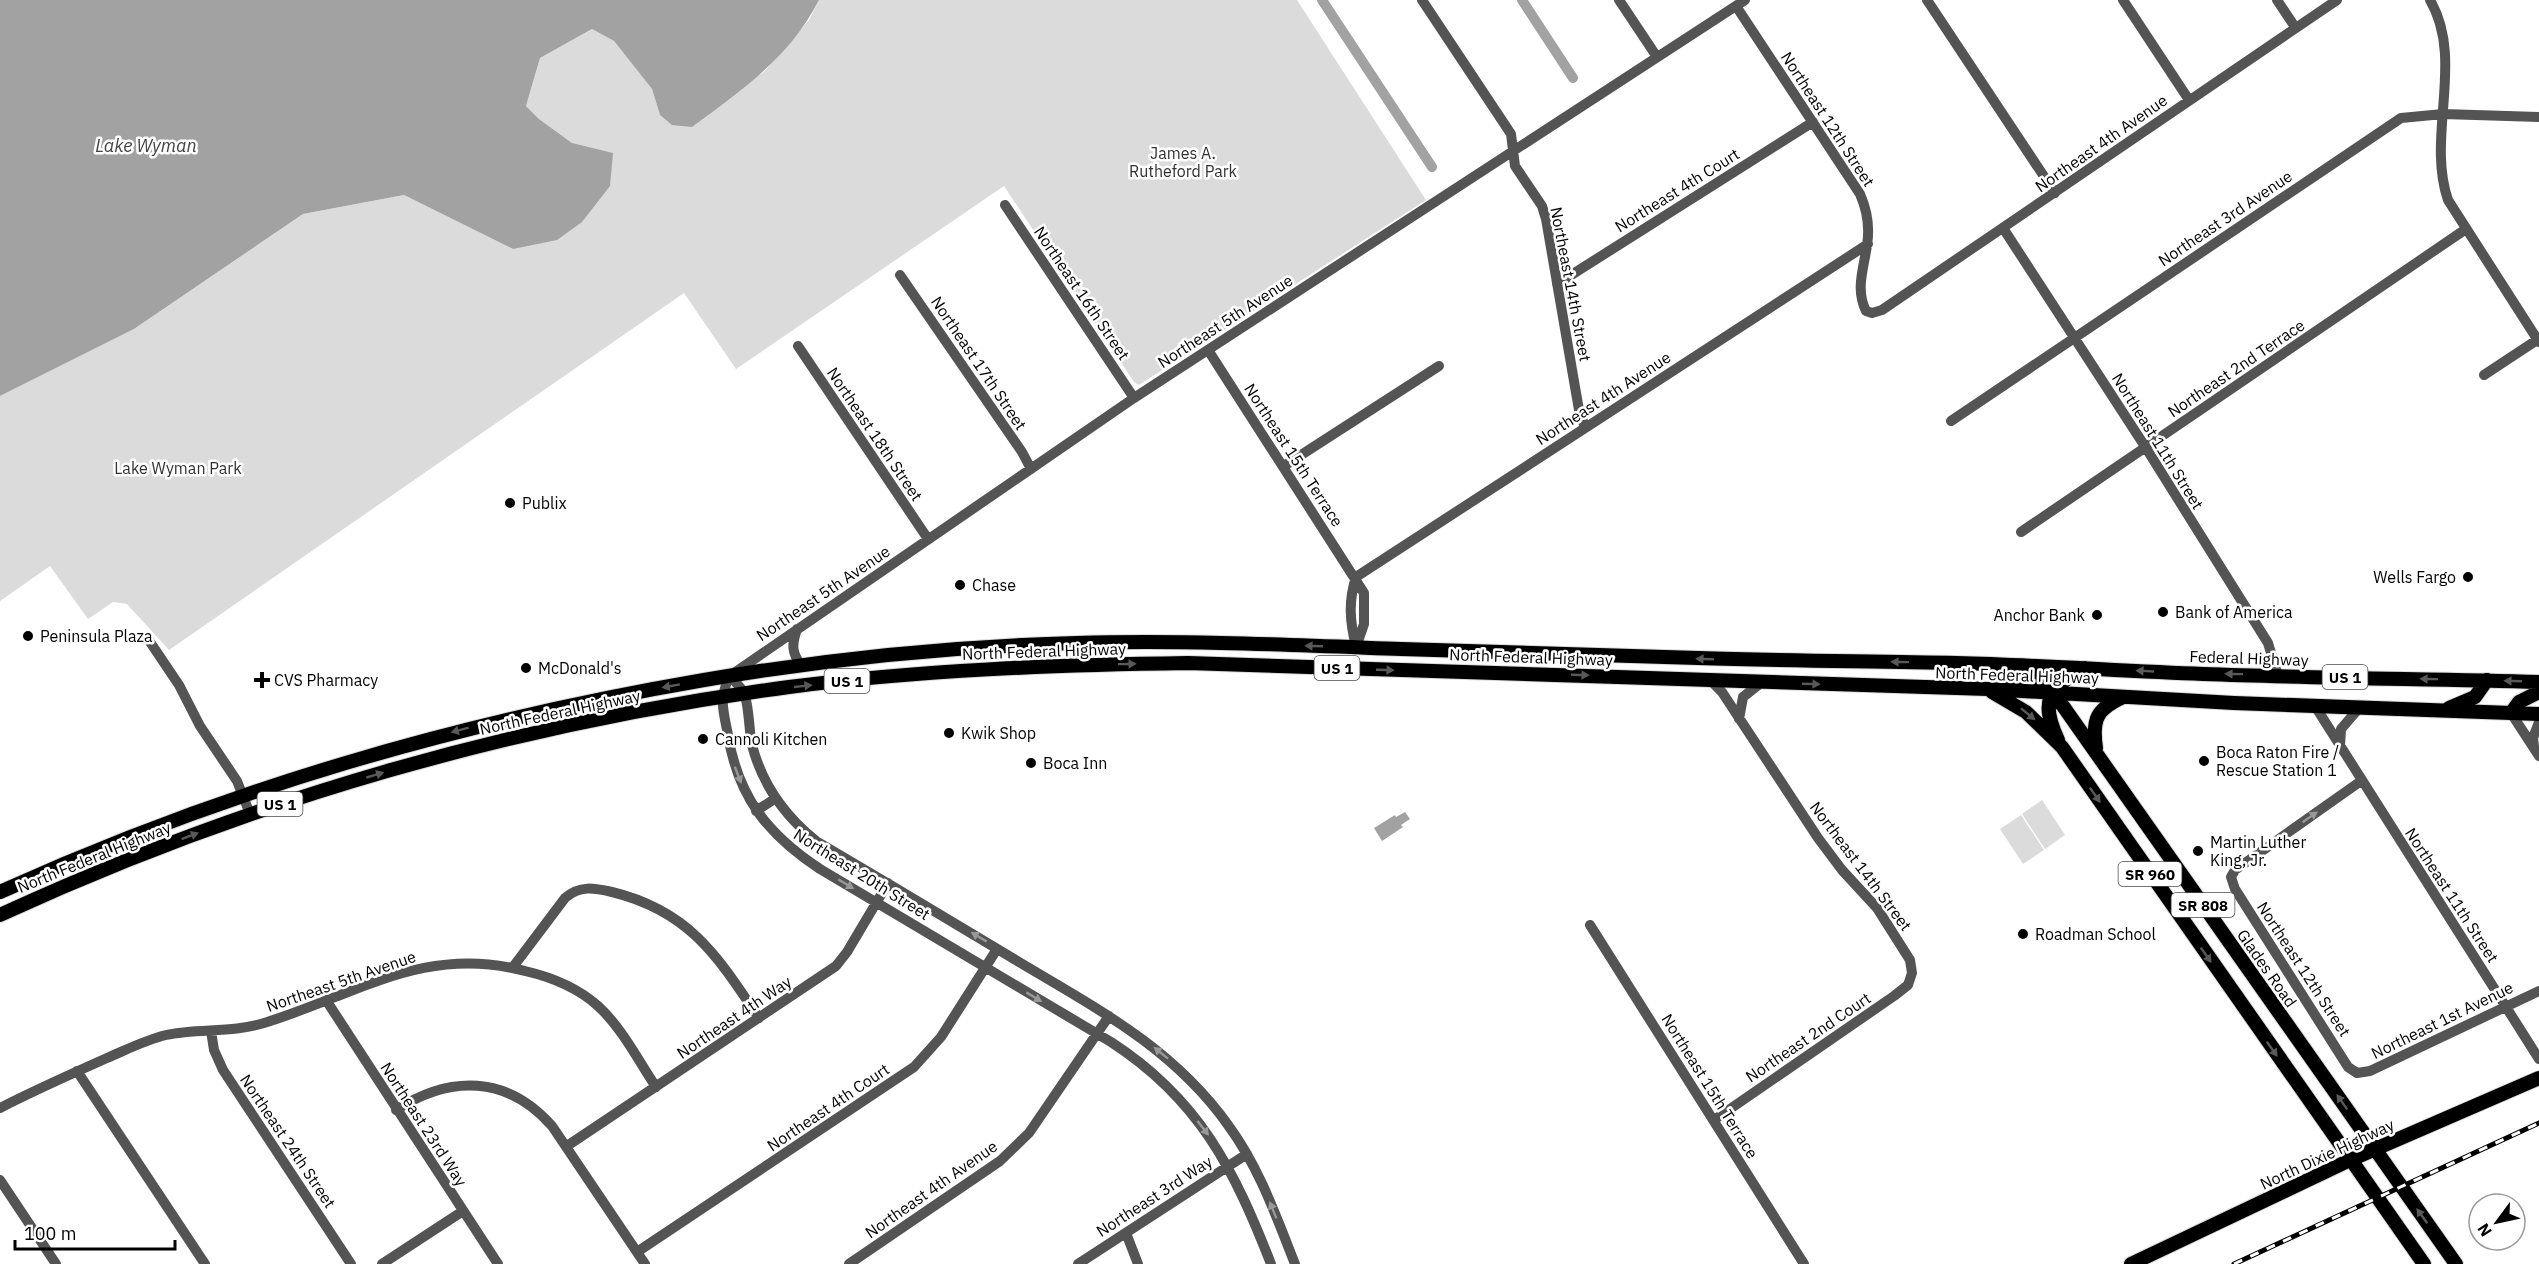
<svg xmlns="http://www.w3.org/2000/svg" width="2539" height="1264" font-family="'IBM Plex Sans',sans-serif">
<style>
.green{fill:#dbdbdb}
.water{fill:#a2a2a2}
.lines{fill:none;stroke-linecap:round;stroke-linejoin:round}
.canal{stroke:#a2a2a2;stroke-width:10}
.major-casing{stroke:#dbdbdb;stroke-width:16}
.minor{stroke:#545454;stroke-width:10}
.major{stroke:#000;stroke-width:14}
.rail-casing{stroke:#000;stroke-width:5}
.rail{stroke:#fff;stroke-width:3;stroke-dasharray:9;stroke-linecap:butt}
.oneway{fill:#595959}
.oneway2{fill:#989898}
.poi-dot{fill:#000;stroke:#fff;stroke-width:2}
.labels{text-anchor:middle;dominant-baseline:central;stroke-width:5;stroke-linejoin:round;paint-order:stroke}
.shield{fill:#fff;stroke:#4c4c4c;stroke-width:1.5}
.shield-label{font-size:15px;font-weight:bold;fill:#000}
.street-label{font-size:16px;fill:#000;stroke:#fff}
.park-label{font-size:16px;fill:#323232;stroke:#fff}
.poi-label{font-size:16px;fill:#000;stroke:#fff;text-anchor:start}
.water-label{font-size:18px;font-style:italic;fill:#434343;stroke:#fff}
</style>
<rect width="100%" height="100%" fill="#fff"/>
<path class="green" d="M 819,0 L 1297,0 L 1426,200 L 1139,385 L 1134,382 L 1004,186 L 736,369 L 684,293 L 169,650 L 127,604 L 113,602 L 88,619 L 50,566 L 0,601 L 0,396 L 134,329 L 303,214 L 404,195 L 513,249 L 572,143 L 539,119 L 526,106 L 540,58 L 592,29 L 614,41 L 652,89 L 660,115 L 763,73 L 809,20 Z
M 2042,800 L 2065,835 L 2045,849 L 2022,814 Z
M 2021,815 L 2044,850 L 2023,864 L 2000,829 Z"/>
<path class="water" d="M 0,0 L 819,0 C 790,57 742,90 692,127 L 672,125 L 660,115 L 652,89 L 614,41 L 592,29 L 540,58 L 526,106 L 539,119 L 572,143 L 613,153 L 610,186 L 582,222 L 557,240 L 513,249 L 404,195 L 303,214 L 134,329 L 0,396 Z
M 1405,812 L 1410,819 L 1401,825 L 1403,827 L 1382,841 L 1374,828 L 1395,815 L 1396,817 Z"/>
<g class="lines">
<path class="canal" d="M 1322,0 L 1432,167
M 1522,0 L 1573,78"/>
<g class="major-casing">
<path id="major" d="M 2004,690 L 2018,681 L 2025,666 L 2063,706 L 2456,1264
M 1992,692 L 2026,712 L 2062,747 L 2424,1264
M 2449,708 L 2475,697 L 2487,680
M 2511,713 L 2519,702 L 2539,692
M 2058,740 C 2039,699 2049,688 2085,668
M 2096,748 C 2092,720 2096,709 2123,697
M 0,892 C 228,789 458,722 704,680 C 827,659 953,646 1077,643 C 1185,640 1293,645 1401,649 C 1500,652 1599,655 1698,658 C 1785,661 1871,661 1957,663 C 2039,665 2121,671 2203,674 C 2315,678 2427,679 2539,682
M 0,915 C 249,800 517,723 789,687 C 921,670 1054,665 1188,663 L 1988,689 L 2234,703 L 2539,714
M 2131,1264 L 2350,1160 L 2539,1078"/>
</g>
<path class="minor" d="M 1422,0 L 1511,134 L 1515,166 L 1542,206 L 1546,219 L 1579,410 L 1585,427
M 1619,0 L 1657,57
M 1927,0 L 2055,193
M 2123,0 L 2189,100
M 2277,0 L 2295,27
M 2430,0 C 2465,60 2426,136 2448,200 L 2539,342
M 1736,6 L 1860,194 C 1867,210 1870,227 1867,245 C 1864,268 1855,289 1866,311 L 1872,313 L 1882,310 L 2337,0
M 1005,205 L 1134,398
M 2003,228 L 2146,448 L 2268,643 L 2278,676
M 900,275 L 1022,452 L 1031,469
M 1557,284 L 1813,122
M 798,346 L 928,539
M 1208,350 L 1364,593 L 1364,624 L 1356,647
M 2484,375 L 2537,340
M 1951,421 L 2401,118 L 2443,114 L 2539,117
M 1284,466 L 1439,366
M 2021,532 L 2466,229
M 1356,577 L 1868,244
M 1356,577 C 1348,602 1350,622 1356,647
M 797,629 C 792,644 791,652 801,665
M 148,639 L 179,685 L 200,726 L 237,781 L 250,814
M 731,675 L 1134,398 L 1745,0
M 729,676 C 734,681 742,687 744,694 C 749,703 749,732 752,745 C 762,784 785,816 816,841 C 884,881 951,921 1019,962 C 1098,1009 1174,1049 1228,1125 C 1259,1167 1276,1216 1295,1264
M 729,676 C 719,702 723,708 728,735 C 738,797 768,835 820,869 L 1111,1042 C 1199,1099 1234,1169 1271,1264
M 1710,680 L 1722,692 L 1818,838 L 1842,870 L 1877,908 L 1910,960 L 1912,973 L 1908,985 L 1894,996 L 1714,1120
M 2315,706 L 2539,1059
M 2511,713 L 2539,756
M 1739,719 L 1743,697 L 1762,682
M 2340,746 L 2341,729 L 2360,707
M 2534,747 L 2533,738 L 2539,722
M 2361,781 L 2235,870 L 2231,877 L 2235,889 L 2348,1067 L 2357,1073 L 2370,1071 L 2539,991
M 756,811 L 776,798
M 1590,925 L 1804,1264
M 513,967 L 565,898 C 580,885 594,888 612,892 C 690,911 718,957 759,1018
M 326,1000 L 498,1264
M 211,1031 L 214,1050 L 223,1070 L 351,1264
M 77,1071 L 205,1264
M 0,1108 C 35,1090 71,1074 107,1058 C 126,1050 145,1040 166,1035 C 198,1028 232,1033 264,1023 C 356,995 424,944 525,971 C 551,977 578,988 598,1006 C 622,1028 638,1060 656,1087
M 396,1110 C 450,1075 507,1075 552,1126 L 645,1264
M 567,1146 L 836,966 L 847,952 L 888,883
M 0,1180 L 56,1264
M 1126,1233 L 1138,1264
M 637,1252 L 914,1067 L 941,1037 L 997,949
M 382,1264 L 463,1211
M 849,1264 L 1000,1161 L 1029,1133 L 1109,1016
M 1078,1264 L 1247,1154"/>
<use href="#major" class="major"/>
<g class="rail-casing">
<path id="rail" d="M 2234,1264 L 2539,1123"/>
</g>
<use href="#rail" class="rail"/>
</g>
<defs><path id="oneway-solid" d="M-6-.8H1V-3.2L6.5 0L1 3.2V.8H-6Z" transform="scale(1.5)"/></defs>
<g class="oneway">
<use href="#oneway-solid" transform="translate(1314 646) rotate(-178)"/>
<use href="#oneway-solid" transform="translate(1705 659) rotate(-178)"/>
<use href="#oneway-solid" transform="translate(1900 662) rotate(-179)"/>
<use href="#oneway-solid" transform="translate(1127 664) rotate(-1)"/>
<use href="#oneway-solid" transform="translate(1385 670) rotate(2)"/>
<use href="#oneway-solid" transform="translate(2145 671) rotate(-177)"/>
<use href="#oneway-solid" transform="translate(2234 674) rotate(-179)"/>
<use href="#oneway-solid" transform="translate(1580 675) rotate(2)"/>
<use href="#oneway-solid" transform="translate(2429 679) rotate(-179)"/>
<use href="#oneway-solid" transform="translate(2513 681) rotate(-178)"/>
<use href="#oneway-solid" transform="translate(1811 684) rotate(2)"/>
<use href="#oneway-solid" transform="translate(671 686) rotate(170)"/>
<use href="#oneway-solid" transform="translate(803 686) rotate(-6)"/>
<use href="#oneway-solid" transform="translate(2028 714) rotate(39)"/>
<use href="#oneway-solid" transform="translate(460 730) rotate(165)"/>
<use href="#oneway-solid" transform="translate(375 775) rotate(-16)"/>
<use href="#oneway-solid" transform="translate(2095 795) rotate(55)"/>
<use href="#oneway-solid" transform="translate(190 836) rotate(-21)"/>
<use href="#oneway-solid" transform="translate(2206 955) rotate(55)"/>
<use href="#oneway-solid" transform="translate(2272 1049) rotate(55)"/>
<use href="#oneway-solid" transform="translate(2342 1102) rotate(-125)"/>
<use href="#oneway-solid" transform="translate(2422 1216) rotate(-126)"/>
</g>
<g class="oneway2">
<use href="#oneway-solid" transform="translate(738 775) rotate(69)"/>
<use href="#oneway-solid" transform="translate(2310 817) rotate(-35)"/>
<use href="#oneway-solid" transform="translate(846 884) rotate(31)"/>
<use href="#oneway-solid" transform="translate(979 937) rotate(-149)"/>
<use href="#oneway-solid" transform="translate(1034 997) rotate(31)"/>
<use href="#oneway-solid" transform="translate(1161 1053) rotate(-141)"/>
<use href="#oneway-solid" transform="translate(1203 1128) rotate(52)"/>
<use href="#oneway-solid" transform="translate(1273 1210) rotate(-112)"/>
</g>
<g class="poi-dot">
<circle cx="510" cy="503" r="6"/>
<circle cx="2468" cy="577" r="6"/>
<circle cx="960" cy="585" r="6"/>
<circle cx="2163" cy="612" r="6"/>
<circle cx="2097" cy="615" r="6"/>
<circle cx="28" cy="636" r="6"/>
<circle cx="526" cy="668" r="6"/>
<path d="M259 671h6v6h6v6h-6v6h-6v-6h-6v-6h6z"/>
<circle cx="949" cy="733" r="6"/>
<circle cx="703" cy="739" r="6"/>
<circle cx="2204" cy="761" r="6"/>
<circle cx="1031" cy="763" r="6"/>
<circle cx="2198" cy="851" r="6"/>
<circle cx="2023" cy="934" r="6"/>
</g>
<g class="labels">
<g class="shield">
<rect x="1314.5" y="656" width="45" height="24" rx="4.5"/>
<rect x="2322.5" y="665" width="45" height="24" rx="4.5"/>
<rect x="824.5" y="669" width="45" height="24" rx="4.5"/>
<rect x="257.5" y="792" width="45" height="24" rx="4.5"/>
<rect x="2118.5" y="862" width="63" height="24" rx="4.5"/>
<rect x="2171.5" y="893" width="63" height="24" rx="4.5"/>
</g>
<g class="shield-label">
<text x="1337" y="668">US 1</text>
<text x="2345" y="677">US 1</text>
<text x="847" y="681">US 1</text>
<text x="280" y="804">US 1</text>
<text x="2150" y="874">SR 960</text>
<text x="2203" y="905">SR 808</text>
</g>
<g class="street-label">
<text transform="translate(1828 119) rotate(57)">Northeast 12th Street</text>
<text transform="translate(2101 143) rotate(-35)">Northeast 4th Avenue</text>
<text transform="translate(1677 190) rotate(-32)">Northeast 4th Court</text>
<text transform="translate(2225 218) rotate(-34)">Northeast 3rd Avenue</text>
<text transform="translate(1571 284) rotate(79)">Northeast 14th Street</text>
<text transform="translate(1082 293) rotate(56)">Northeast 16th Street</text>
<text transform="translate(1225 321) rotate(-33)">Northeast 5th Avenue</text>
<text transform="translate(979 363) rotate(56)">Northeast 17th Street</text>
<text transform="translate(2236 368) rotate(-34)">Northeast 2nd Terrace</text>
<text transform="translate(1603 398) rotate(-33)">Northeast 4th Avenue</text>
<text transform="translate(875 434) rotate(56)">Northeast 18th Street</text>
<text transform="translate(2158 441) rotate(58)">Northeast 11th Street</text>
<text transform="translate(1294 455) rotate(57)">Northeast 15th Terrace</text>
<text transform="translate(823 593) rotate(-34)">Northeast 5th Avenue</text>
<text transform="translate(1044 651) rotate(-2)">North Federal Highway</text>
<text transform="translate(1531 657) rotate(2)">North Federal Highway</text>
<text transform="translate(2249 658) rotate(2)">Federal Highway</text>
<text transform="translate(2017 675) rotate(2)">North Federal Highway</text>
<text transform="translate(560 712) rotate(-12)">North Federal Highway</text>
<text transform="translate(94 857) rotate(-22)">North Federal Highway</text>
<text transform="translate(1861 866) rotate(53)">Northeast 14th Street</text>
<text transform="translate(862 874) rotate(32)">Northeast 20th Street</text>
<text transform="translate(2452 895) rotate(57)">Northeast 11th Street</text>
<text transform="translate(2267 968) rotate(55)">Glades Road</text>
<text transform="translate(2304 969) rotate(57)">Northeast 12th Street</text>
<text transform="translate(341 981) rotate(-19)">Northeast 5th Avenue</text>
<text transform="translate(734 1017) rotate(-34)">Northeast 4th Way</text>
<text transform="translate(2442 1020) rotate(-26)">Northeast 1st Avenue</text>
<text transform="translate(1808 1037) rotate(-34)">Northeast 2nd Court</text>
<text transform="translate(1710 1086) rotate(58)">Northeast 15th Terrace</text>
<text transform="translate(828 1107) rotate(-34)">Northeast 4th Court</text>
<text transform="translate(424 1124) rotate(57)">Northeast 23rd Way</text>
<text transform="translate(288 1141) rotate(56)">Northeast 24th Street</text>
<text transform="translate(2327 1154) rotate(-25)">North Dixie Highway</text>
<text transform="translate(931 1189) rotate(-35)">Northeast 4th Avenue</text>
<text transform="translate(1154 1196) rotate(-33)">Northeast 3rd Way</text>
</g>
<g class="park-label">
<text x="1183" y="153">James A.<tspan x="1183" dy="18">Rutheford Park</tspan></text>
<text x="178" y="468">Lake Wyman Park</text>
</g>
<g class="poi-label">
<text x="522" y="503">Publix</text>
<text x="2456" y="577" text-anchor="end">Wells Fargo</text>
<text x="972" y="585">Chase</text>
<text x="2175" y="612">Bank of America</text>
<text x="2085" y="615" text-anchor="end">Anchor Bank</text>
<text x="40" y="636">Peninsula Plaza</text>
<text x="538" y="668">McDonald's</text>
<text x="274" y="680">CVS Pharmacy</text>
<text x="961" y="733">Kwik Shop</text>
<text x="715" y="739">Cannoli Kitchen</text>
<text x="2216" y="752">Boca Raton Fire /<tspan x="2216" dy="18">Rescue Station 1</tspan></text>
<text x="1043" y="763">Boca Inn</text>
<text x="2210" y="842">Martin Luther<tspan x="2210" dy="18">King, Jr.</tspan></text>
<text x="2035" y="934">Roadman School</text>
</g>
<g class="water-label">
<text x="146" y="145">Lake Wyman</text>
</g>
</g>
<g transform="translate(2497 1222) rotate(237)"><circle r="28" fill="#ffffff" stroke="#999999" stroke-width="1.5"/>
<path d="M0-4.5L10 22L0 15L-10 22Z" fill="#000000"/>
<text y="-9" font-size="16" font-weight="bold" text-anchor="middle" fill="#000000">N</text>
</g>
<path d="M15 1240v9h160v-9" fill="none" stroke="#000000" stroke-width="3"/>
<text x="24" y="1240" font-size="18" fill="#000000" stroke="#ffffff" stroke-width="4.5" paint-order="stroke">100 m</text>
</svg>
